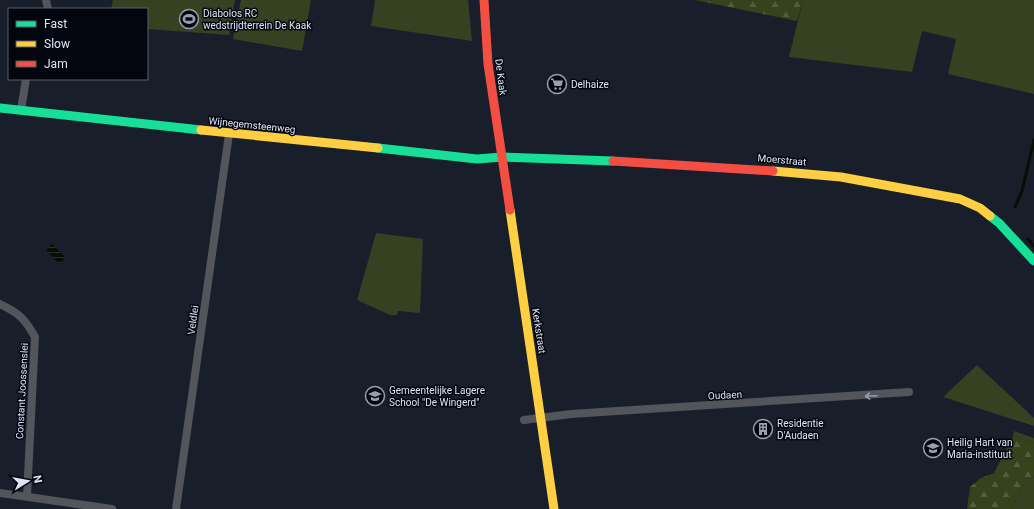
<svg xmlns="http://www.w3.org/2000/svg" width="1034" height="509" font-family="Roboto,sans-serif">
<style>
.grass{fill:#364122}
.forest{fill:url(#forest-firs)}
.water{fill:url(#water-rules)}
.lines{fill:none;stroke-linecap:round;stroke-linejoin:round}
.stream{stroke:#080e04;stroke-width:3}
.street{stroke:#52555c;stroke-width:8}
.fast{stroke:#16e098;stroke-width:9}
.slow{stroke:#ffcf43;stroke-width:9}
.jam{stroke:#f24e42;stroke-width:9}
.oneway{stroke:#989da8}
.labels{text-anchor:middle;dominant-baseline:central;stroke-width:3;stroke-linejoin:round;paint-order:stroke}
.poi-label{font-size:10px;fill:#dee5f5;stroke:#03060f;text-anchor:start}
.street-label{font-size:10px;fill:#dee5f5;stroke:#03060f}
</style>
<defs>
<pattern id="forest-firs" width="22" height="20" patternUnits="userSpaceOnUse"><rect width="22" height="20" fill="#35421c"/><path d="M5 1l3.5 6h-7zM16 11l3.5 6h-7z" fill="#525d3e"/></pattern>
<pattern id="water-rules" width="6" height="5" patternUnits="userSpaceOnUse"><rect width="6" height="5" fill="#080e04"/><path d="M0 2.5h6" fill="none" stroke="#2c3129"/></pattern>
</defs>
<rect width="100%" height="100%" fill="#181e2a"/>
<path class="grass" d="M 113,0 L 235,0 L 229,35 L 147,29 L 147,9 L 111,9 Z
M 241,0 L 311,0 L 302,51 L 233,39 Z
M 375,0 L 468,0 L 472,41 L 371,26 Z
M 803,0 L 1034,0 L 1034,94 L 948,74 L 956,39 L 922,31 L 912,72 L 789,57 Z
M 376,233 L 423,239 L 420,313 L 398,311 L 397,315 L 390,315 L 357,300 Z
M 977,365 L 1034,418 L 1034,426 L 943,397 Z
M 1014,431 L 1034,438 L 1034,443 L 1013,437 Z
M 1034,476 L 1034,509 L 1011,509 L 1022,487 Z"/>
<path class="forest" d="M 695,0 L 803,0 L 797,21 Z
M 1013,437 L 1034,443 L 1034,476 L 1022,487 L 1011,509 L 967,509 L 970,487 L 981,478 L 994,473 Z"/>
<path class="water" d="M 52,244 L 66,258 L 59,264 L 46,250 Z"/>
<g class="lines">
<path class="stream" d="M 1015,207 L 1022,191 L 1034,140
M 1028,239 L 1034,246"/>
<path class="street" d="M 46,0 L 48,9
M 21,110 L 26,79
M 0,304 C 19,313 25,319 35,337 L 27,496
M 524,420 L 571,414 L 909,392
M 0,493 L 112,509
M 176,509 L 229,134"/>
<path class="fast" d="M 0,108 L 201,130
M 378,148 L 477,159 L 502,157 L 613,161
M 990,216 L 999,223 L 1034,261"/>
<path class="slow" d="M 201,130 L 378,148
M 773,171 L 841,177 L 960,199 L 980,208 L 990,216
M 510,210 L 554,509"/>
<path class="jam" d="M 484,0 L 488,64 L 510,210
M 613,161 L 773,171"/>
</g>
<defs><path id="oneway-shaft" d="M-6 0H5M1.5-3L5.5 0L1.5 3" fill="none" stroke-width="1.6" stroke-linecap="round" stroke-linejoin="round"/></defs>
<use class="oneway" href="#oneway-shaft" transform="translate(871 396) rotate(177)"/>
<defs>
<g id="stadium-ring" transform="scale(1)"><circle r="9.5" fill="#03060f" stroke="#999fae" stroke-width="1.5"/><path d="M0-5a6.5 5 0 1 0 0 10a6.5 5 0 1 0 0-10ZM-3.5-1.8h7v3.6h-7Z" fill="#999fae"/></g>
<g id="supermarket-ring" transform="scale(1)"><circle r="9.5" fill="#03060f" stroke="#999fae" stroke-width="1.5"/><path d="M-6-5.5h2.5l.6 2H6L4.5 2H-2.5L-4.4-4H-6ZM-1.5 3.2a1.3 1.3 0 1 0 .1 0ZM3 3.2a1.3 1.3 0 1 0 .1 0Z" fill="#999fae"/></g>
<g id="school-ring" transform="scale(1)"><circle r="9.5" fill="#03060f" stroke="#999fae" stroke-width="1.5"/><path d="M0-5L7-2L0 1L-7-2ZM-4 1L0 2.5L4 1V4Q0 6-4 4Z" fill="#999fae"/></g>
<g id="building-ring" transform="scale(1)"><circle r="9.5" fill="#03060f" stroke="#999fae" stroke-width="1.5"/><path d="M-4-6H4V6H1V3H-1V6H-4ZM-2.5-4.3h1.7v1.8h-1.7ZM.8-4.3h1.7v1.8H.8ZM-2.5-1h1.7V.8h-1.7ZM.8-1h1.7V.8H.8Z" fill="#999fae"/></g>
</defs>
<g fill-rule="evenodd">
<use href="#stadium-ring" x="189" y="19"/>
<use href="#supermarket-ring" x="557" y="84"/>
<use href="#school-ring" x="375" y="396"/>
<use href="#building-ring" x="763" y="429"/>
<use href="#school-ring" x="933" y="448"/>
</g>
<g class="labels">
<g class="poi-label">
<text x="203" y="13">Diabolos RC<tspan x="203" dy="12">wedstrijdterrein De Kaak</tspan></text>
<text x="571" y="84">Delhaize</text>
<text x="389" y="390">Gemeentelijke Lagere<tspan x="389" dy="12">School "De Wingerd"</tspan></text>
<text x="777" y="423">Residentie<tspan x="777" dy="12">D'Audaen</tspan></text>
<text x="947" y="442">Heilig Hart van<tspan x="947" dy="12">Maria-instituut</tspan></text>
</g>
<g class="street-label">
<text transform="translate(501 77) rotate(83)">De Kaak</text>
<text transform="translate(252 125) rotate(6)">Wijnegemsteenweg</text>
<text transform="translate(782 160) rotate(5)">Moerstraat</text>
<text transform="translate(193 320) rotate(-82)">Veldlei</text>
<text transform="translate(539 331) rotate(81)">Kerkstraat</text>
<text transform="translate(22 391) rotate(-87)">Constant Joossenslei</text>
<text transform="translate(725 395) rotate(-3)">Oudaen</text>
</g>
</g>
<rect x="8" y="8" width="140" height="72" fill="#03060f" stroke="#5b5f6b"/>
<rect x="16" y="21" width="20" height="6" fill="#16e098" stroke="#5b5f6b"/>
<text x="44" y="28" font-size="12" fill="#dee5f5">Fast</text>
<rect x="16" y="41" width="20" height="6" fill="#ffcf43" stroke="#5b5f6b"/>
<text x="44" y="48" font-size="12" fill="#dee5f5">Slow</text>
<rect x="16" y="61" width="20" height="6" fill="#f24e42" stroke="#5b5f6b"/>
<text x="44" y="68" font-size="12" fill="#dee5f5">Jam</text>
<g transform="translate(28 481) rotate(79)" stroke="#03060f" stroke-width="3" paint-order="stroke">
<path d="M0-3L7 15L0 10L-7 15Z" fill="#dee5f5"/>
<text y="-6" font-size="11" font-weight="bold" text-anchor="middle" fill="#dee5f5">N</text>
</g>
</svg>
